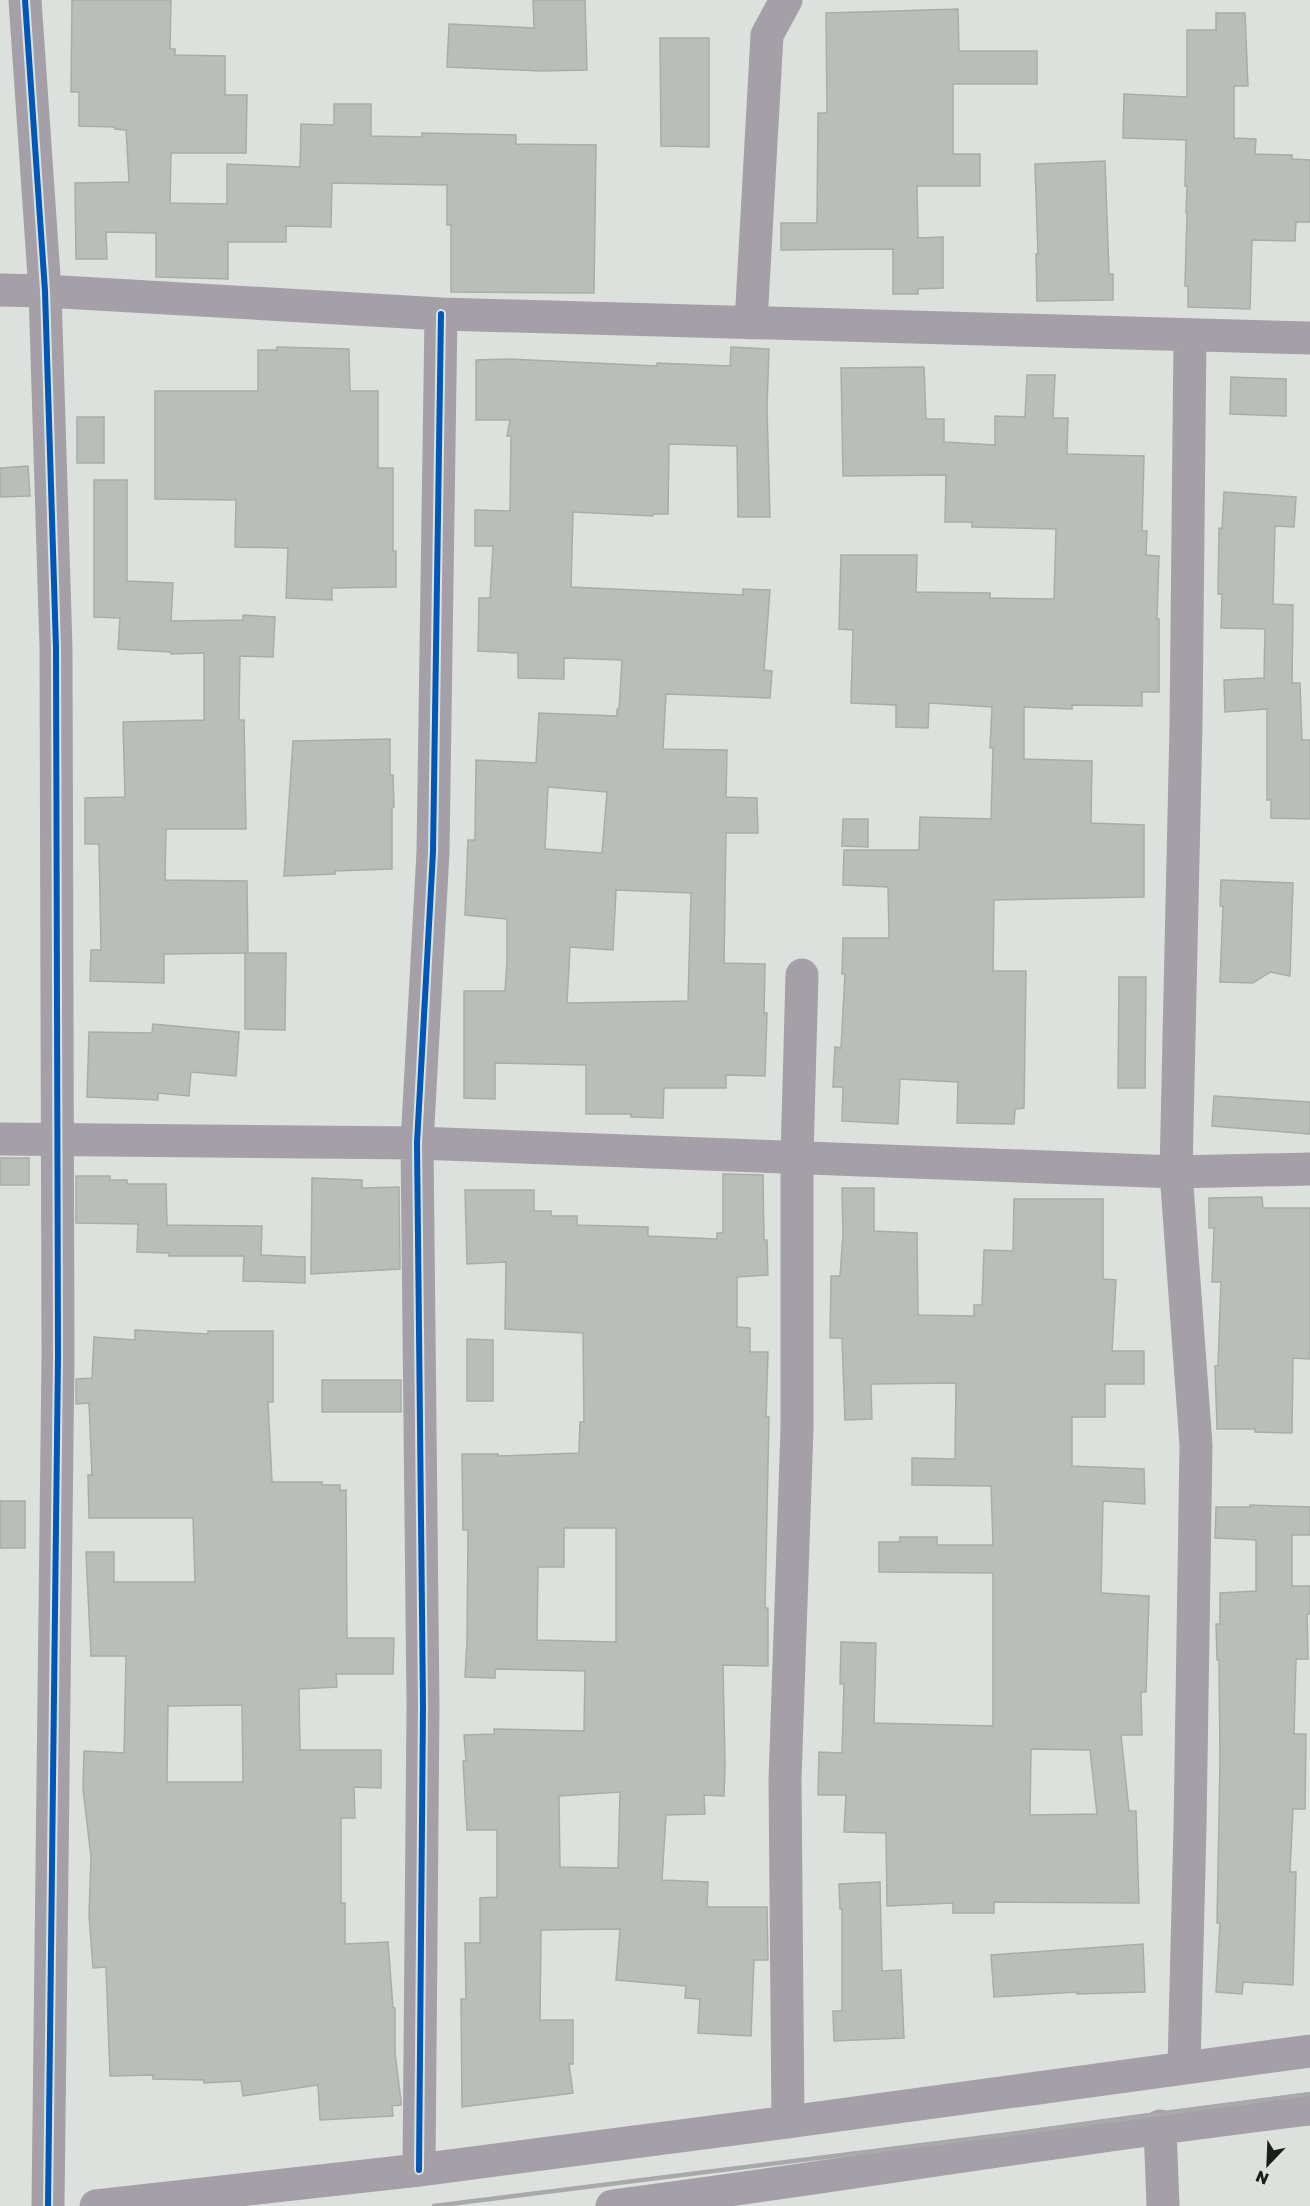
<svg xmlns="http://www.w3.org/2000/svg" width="1310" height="2206" font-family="'Golos Text',sans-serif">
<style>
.building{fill:#babeba;stroke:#a9ada9;stroke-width:1.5;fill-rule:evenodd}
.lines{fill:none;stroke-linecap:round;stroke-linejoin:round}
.street{stroke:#a5a0a7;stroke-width:33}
.rail{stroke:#a9a8aa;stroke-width:4.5}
.cycleway-casing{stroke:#dce3db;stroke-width:10}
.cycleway{stroke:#0057b8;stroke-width:6}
</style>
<rect width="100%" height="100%" fill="#dde1dd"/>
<path class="building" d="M 72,0 L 171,0 L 170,49 L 175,49 L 175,55 L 225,56 L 225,95 L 247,95 L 246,153 L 171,153 L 170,203 L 227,204 L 227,164 L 300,167 L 301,124 L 334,125 L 334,104 L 371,104 L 371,136 L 422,137 L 422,133 L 516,135 L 516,144 L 596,145 L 594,293 L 451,292 L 451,225 L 447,225 L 447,185 L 332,183 L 331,227 L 286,226 L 286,242 L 228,242 L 228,279 L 156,277 L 156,233 L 106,232 L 107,259 L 76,259 L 75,183 L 129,182 L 126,130 L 115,129 L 115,127 L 79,126 L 79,92 L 71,92 Z
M 533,0 L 585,0 L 587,70 L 542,71 L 447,67 L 449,24 L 534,28 Z
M 958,9 L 959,51 L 1037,51 L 1037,84 L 953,84 L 953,154 L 980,154 L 980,186 L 917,186 L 918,238 L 943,237 L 943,288 L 918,289 L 918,294 L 893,294 L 893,249 L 781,250 L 781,223 L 817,223 L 818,113 L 827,113 L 826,13 Z
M 1216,13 L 1245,13 L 1248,86 L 1234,86 L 1234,138 L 1256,139 L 1255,154 L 1292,155 L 1292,159 L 1310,160 L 1310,222 L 1296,222 L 1295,241 L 1252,240 L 1250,309 L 1188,307 L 1188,286 L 1185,286 L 1187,213 L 1186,213 L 1187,186 L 1185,186 L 1186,140 L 1123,138 L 1124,94 L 1187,97 L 1187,30 L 1216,30 Z
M 660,38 L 709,38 L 709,147 L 661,146 Z
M 1105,161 L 1109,274 L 1113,274 L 1113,300 L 1037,301 L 1036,254 L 1038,254 L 1035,164 Z
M 277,347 L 349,349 L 350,391 L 378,391 L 378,468 L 393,468 L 393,551 L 396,551 L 396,587 L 332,588 L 332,600 L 286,598 L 288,548 L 235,547 L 236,500 L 155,499 L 155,391 L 258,391 L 258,350 L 277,350 Z
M 731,347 L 769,349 L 767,407 L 770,517 L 738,517 L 737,446 L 669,444 L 668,514 L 653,514 L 653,516 L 573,512 L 571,587 L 743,595 L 743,589 L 770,590 L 764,670 L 772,671 L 770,698 L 666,694 L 663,749 L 727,750 L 726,797 L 757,798 L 758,833 L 726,833 L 724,963 L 765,964 L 764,1013 L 767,1013 L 765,1076 L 726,1075 L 726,1088 L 664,1088 L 663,1118 L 631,1117 L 631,1114 L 586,1114 L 586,1065 L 495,1063 L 495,1099 L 464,1098 L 464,991 L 505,991 L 507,961 L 507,919 L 465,915 L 468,840 L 475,840 L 476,760 L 536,763 L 539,713 L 617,716 L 617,709 L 619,709 L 622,660 L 564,658 L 564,679 L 518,678 L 518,653 L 478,651 L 479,598 L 490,598 L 493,546 L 475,546 L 475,510 L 510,511 L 511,436 L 507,436 L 510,420 L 476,420 L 476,360 L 509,359 L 657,366 L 657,363 L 730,366 ZM 548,787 L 607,792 L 602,853 L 545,849 ZM 616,890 L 691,893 L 688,1001 L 567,1003 L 570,947 L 613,950 Z
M 924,367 L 926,419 L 944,419 L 944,442 L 995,445 L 995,416 L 1025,417 L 1027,375 L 1055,375 L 1053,418 L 1068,418 L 1067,454 L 1144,456 L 1142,531 L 1147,531 L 1146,555 L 1159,556 L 1157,619 L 1159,619 L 1159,692 L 1142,692 L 1142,706 L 1072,705 L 1072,709 L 1024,707 L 1024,759 L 1092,761 L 1091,823 L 1144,825 L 1144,897 L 994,900 L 993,971 L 1026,971 L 1024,1108 L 1015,1109 L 1014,1124 L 957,1123 L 958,1082 L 900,1079 L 898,1124 L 842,1121 L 843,1087 L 833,1087 L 835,1047 L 841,1048 L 845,974 L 842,974 L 843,938 L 889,938 L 888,887 L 843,885 L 844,850 L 919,850 L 920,817 L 991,819 L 993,748 L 990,748 L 992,707 L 929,703 L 928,728 L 896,727 L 896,705 L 851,703 L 853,630 L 839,629 L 841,555 L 917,555 L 916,592 L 990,593 L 990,598 L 1054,599 L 1056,529 L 972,527 L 972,522 L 945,522 L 946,475 L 843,476 L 841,368 Z
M 1231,377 L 1286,379 L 1286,416 L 1230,414 Z
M 77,417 L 104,417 L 104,463 L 77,463 Z
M 28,466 L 30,496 L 0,497 L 0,468 Z
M 94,480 L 127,480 L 127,581 L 173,583 L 171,621 L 243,620 L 243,615 L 275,617 L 273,657 L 240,656 L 239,720 L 244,720 L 246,829 L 166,829 L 165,880 L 247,881 L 248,953 L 164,954 L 164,983 L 90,981 L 91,950 L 101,950 L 99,844 L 85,844 L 85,798 L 125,797 L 123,722 L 204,720 L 204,653 L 171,654 L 171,652 L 118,649 L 120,618 L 94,617 Z
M 1224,492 L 1296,497 L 1294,527 L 1275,526 L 1273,604 L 1293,605 L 1292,683 L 1300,683 L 1302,740 L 1310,740 L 1310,819 L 1271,818 L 1271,800 L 1267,800 L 1267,709 L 1225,712 L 1224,680 L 1264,678 L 1265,629 L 1221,628 L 1222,594 L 1218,594 L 1219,528 L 1222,529 Z
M 390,739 L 390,775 L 393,775 L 394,807 L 392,807 L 392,869 L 335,871 L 335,874 L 284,876 L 293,741 Z
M 843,819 L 868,819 L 868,847 L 842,846 Z
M 1221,880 L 1293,883 L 1290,976 L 1270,972 L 1253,983 L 1220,982 L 1223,906 L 1220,906 Z
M 245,953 L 286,953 L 285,1030 L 245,1029 Z
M 1119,977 L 1146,977 L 1145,1088 L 1118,1088 Z
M 153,1024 L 239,1032 L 236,1076 L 191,1072 L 189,1096 L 158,1093 L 158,1100 L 87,1097 L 89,1032 L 152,1033 Z
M 1214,1096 L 1310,1102 L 1310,1134 L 1212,1126 Z
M 0,1158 L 29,1158 L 29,1185 L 0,1185 Z
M 723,1174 L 763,1175 L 764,1240 L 767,1240 L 768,1275 L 737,1277 L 737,1327 L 750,1328 L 750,1352 L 768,1352 L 766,1417 L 769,1417 L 765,1608 L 768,1608 L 768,1666 L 723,1665 L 725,1764 L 724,1796 L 704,1795 L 705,1814 L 666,1815 L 662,1880 L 708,1882 L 707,1907 L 767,1907 L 768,1960 L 754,1960 L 751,2036 L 698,2033 L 700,1999 L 685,1998 L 686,1986 L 616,1980 L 620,1929 L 541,1930 L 540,2020 L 573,2020 L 573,2064 L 569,2064 L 573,2093 L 462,2107 L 461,1999 L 466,1999 L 465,1943 L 480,1943 L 480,1898 L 497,1897 L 497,1830 L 467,1830 L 463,1761 L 466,1761 L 464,1735 L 494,1734 L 494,1729 L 584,1731 L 585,1671 L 495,1669 L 495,1678 L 465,1677 L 467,1641 L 468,1530 L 463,1530 L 462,1454 L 498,1454 L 498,1456 L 579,1453 L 580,1422 L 584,1422 L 583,1333 L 505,1329 L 506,1262 L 467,1264 L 465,1190 L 534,1190 L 534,1211 L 551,1211 L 551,1216 L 577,1216 L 577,1225 L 648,1227 L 648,1236 L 717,1239 L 717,1233 L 723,1233 ZM 564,1528 L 616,1528 L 616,1642 L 537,1640 L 538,1567 L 564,1567 ZM 620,1792 L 618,1868 L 560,1867 L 559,1796 Z
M 76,1176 L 110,1176 L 110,1180 L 127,1180 L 127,1184 L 166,1184 L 167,1225 L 262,1226 L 261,1255 L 305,1257 L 305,1283 L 243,1281 L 244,1256 L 169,1256 L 169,1253 L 137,1252 L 138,1224 L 76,1223 Z
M 312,1178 L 362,1180 L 362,1188 L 399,1187 L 400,1269 L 311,1274 Z
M 842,1188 L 874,1188 L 874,1231 L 917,1233 L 918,1315 L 974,1316 L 974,1305 L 982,1305 L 984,1250 L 1013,1251 L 1014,1199 L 1103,1199 L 1103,1279 L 1116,1280 L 1112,1351 L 1144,1351 L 1144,1384 L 1105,1384 L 1105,1417 L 1072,1417 L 1072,1466 L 1144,1469 L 1145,1504 L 1103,1501 L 1101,1593 L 1149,1596 L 1146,1692 L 1141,1692 L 1142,1735 L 1121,1735 L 1129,1811 L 1136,1811 L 1139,1903 L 994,1902 L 994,1913 L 953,1913 L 953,1903 L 887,1906 L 886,1833 L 844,1832 L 846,1795 L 818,1795 L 819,1752 L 842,1753 L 844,1684 L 840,1684 L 841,1642 L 876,1643 L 874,1723 L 993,1726 L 993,1573 L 879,1572 L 879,1542 L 900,1542 L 900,1537 L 937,1537 L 937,1545 L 993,1545 L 991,1486 L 912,1485 L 912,1458 L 955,1459 L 956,1383 L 871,1384 L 872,1419 L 845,1420 L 842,1338 L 830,1338 L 831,1276 L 840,1276 L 843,1234 ZM 1031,1749 L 1090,1750 L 1097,1814 L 1030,1815 Z
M 1262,1197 L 1263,1208 L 1310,1208 L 1310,1359 L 1293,1358 L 1292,1433 L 1255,1432 L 1255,1429 L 1217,1429 L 1215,1366 L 1218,1366 L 1221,1282 L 1212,1282 L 1214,1228 L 1209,1228 L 1209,1198 Z
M 135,1330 L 208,1334 L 208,1331 L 273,1331 L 273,1402 L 268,1402 L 272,1482 L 322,1482 L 322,1485 L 340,1485 L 340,1491 L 346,1490 L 347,1638 L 394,1638 L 393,1674 L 336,1674 L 337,1687 L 299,1689 L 300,1750 L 381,1750 L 381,1788 L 354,1787 L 355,1818 L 341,1818 L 341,1903 L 345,1903 L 345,1944 L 388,1942 L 393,2008 L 395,2008 L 395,2053 L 401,2101 L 401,2105 L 392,2106 L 393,2116 L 320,2120 L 318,2085 L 243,2096 L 241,2081 L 204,2083 L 204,2080 L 153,2079 L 153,2075 L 110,2076 L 106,1967 L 93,1968 L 89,1915 L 91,1857 L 83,1789 L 84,1751 L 124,1753 L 126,1656 L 91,1656 L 86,1552 L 114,1552 L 114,1582 L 195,1582 L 193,1518 L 89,1518 L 88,1475 L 92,1475 L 89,1403 L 76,1404 L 76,1379 L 92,1378 L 94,1337 L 135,1340 ZM 242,1705 L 243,1782 L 167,1782 L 168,1706 Z
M 467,1339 L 493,1340 L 493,1401 L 467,1401 Z
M 322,1380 L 401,1380 L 401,1412 L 322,1412 Z
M 0,1501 L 25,1501 L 25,1548 L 0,1548 Z
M 1250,1505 L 1310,1507 L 1310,1535 L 1292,1535 L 1292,1586 L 1310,1586 L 1310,1614 L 1307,1614 L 1308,1659 L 1296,1659 L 1294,1734 L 1306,1734 L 1305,1809 L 1293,1809 L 1290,1872 L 1296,1872 L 1293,1985 L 1243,1982 L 1242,1994 L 1216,1992 L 1220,1923 L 1217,1923 L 1220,1761 L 1219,1660 L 1217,1660 L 1216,1624 L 1220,1624 L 1220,1593 L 1256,1591 L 1256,1540 L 1215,1538 L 1216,1507 L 1250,1507 Z
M 880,1882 L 882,1971 L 901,1970 L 904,2038 L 834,2041 L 833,2011 L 842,2011 L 842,1909 L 840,1909 L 839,1884 Z
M 1143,1944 L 1145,1992 L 1077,1994 L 1077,1992 L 994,1997 L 991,1955 Z"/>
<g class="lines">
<path class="street" d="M 25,0 L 45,291 L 56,648 L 58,1356 L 48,2206
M 0,290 L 45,291 L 441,314 L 1310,338
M 751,323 L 767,35 L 786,0
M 0,1139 L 417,1143 L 1176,1172 L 1310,1169
M 1184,2067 L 1190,1827 L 1196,1445 L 1176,1172 L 1186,725 L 1190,336
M 788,2122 L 785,1780 L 797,1428 L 797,1157 L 802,975
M 1160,2126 L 1163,2206
M 419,2170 L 423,1705 L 417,1143 L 433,852 L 441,314
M 96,2206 L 419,2170 L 788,2122 L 1310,2051
M 612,2206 C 845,2176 1077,2136 1310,2109"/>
<path class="rail" d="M 434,2206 L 1018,2133 L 1310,2094"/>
<g class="cycleway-casing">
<path id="cycleway" d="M 25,0 L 45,291 L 56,648 L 58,1356 L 48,2206
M 419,2170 L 423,1705 L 417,1143 L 433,852 L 441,314"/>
</g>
<use href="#cycleway" class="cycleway"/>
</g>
<g transform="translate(1268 2164) rotate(203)" stroke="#dce3db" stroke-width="4.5" paint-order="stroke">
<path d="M0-4.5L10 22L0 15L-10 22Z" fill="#1b1e1b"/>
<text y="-9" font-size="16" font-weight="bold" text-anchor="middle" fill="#1b1e1b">N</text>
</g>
</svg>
